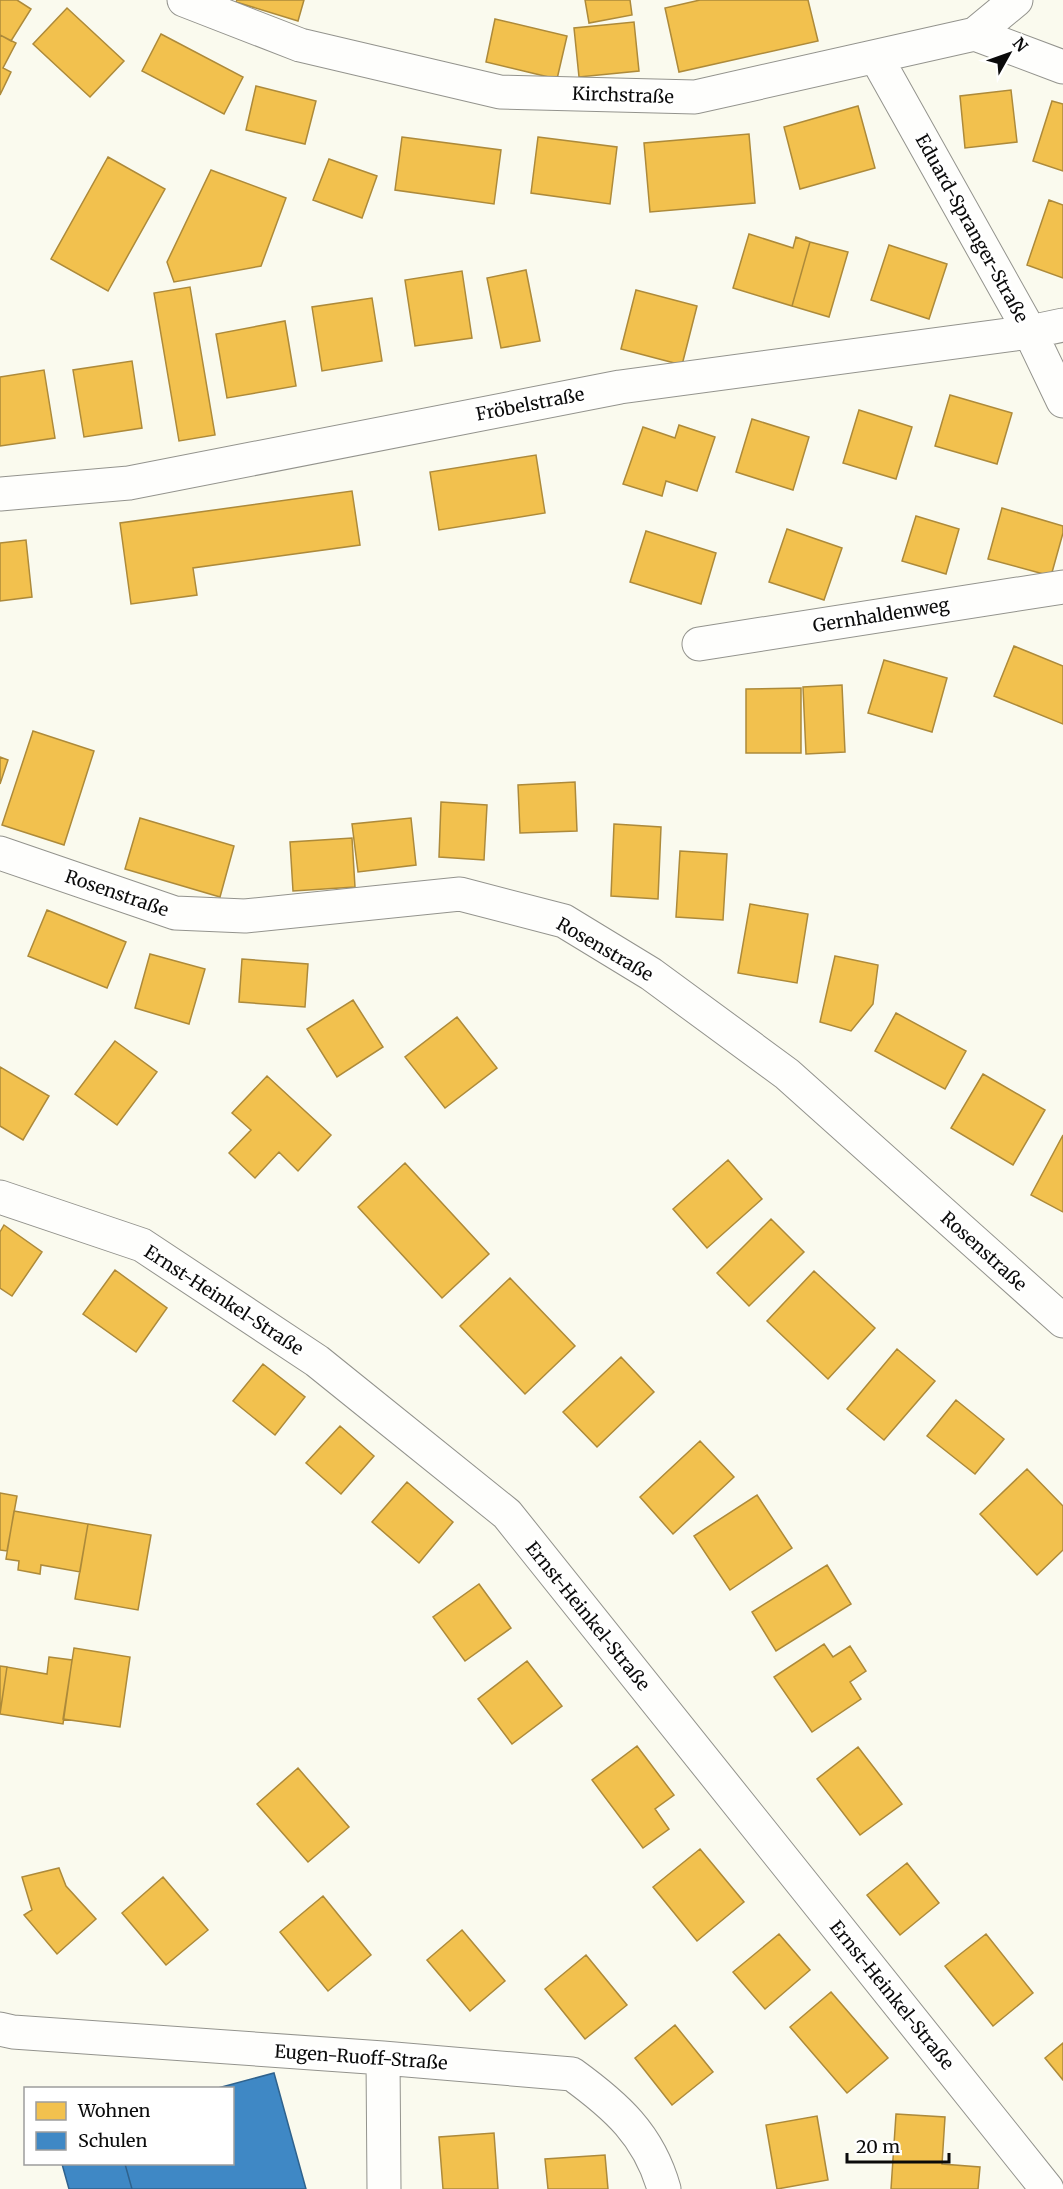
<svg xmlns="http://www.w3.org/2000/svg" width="1063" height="2189" font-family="Merriweather,serif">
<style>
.homes{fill:#f2c14e;stroke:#ad8a3a;stroke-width:1.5}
.schools{fill:#3f88c5;stroke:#2f628d;stroke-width:1.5}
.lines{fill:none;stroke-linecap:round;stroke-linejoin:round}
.street-casing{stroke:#93938d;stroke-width:35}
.street{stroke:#fefefc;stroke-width:33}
.labels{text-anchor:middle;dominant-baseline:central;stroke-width:6;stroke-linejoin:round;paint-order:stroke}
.street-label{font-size:18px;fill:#0b0b0b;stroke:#fff}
</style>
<rect width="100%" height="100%" fill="#fafaee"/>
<path class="homes" d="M 0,0 L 17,0 L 31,9 L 11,41 L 0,35 Z
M 237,0 L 304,0 L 298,21 L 236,2 Z
M 585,0 L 630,0 L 632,15 L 589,23 Z
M 700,0 L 808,0 L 818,41 L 679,72 L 665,8 Z
M 67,8 L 124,61 L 90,97 L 33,44 Z
M 495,19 L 567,36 L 557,79 L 486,62 Z
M 634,22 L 639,71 L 579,77 L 574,28 Z
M 161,34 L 243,77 L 224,114 L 142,71 Z
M 0,35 L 16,43 L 3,68 L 11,72 L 0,95 Z
M 256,86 L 316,101 L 305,144 L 246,130 Z
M 1011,90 L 1017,142 L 965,148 L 960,96 Z
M 1052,101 L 1063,104 L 1063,171 L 1033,161 Z
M 858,106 L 875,168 L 800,189 L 784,127 Z
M 749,134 L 755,203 L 650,212 L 644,143 Z
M 402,137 L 501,150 L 494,204 L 395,190 Z
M 538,137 L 617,147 L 610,204 L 531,193 Z
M 108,157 L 165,189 L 108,291 L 51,259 Z
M 329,159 L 377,176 L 362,218 L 313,200 Z
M 211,170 L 286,198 L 261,266 L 174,282 L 167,262 Z
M 1049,200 L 1063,205 L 1063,278 L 1027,265 Z
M 749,234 L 793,248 L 796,237 L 810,242 L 792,306 L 733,288 Z
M 810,242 L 848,252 L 829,317 L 792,306 Z
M 889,245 L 947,264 L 929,319 L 871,300 Z
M 526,270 L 540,341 L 501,348 L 487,278 Z
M 462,271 L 472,338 L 415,346 L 405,280 Z
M 190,287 L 215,435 L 179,441 L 154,293 Z
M 636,290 L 697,306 L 682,365 L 621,349 Z
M 372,298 L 382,361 L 322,371 L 312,307 Z
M 285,321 L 296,386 L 227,398 L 216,334 Z
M 132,361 L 142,428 L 84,437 L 73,370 Z
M 44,370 L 55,438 L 0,446 L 0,377 Z
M 950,395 L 1012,413 L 997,464 L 935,446 Z
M 859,410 L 912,427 L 896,479 L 843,463 Z
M 752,419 L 809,437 L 793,490 L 736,472 Z
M 679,425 L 715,437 L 697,491 L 666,481 L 662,496 L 623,484 L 643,427 L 675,438 Z
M 536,455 L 545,513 L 439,530 L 430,472 Z
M 352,491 L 360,545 L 193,568 L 197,595 L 131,604 L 120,523 Z
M 1002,508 L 1063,526 L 1063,533 L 1051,576 L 988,559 Z
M 916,516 L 959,529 L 946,574 L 902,561 Z
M 787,529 L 842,548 L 824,600 L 769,582 Z
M 646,531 L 716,553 L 701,604 L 630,582 Z
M 26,540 L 32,597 L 0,601 L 0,543 Z
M 1014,646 L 1063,666 L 1063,724 L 994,696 Z
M 884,660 L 947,678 L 932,732 L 868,713 Z
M 842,685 L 845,752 L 806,754 L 803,687 Z
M 801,688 L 801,753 L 746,753 L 746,689 Z
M 33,731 L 94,751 L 64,845 L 2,825 Z
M 0,757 L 8,760 L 0,784 Z
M 575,782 L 577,831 L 520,833 L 518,785 Z
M 441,802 L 487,805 L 484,860 L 439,857 Z
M 140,818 L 234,846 L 220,897 L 125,869 Z
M 411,818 L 416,865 L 358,872 L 352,824 Z
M 614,824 L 661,827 L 658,899 L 611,896 Z
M 352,838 L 355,887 L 293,891 L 290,842 Z
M 680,851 L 727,854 L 723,920 L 676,917 Z
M 750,904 L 808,914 L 797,983 L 738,973 Z
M 47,910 L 126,942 L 107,988 L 28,956 Z
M 150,954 L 205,969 L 189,1024 L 135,1008 Z
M 835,956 L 878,965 L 873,1004 L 851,1031 L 820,1022 Z
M 242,959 L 308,964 L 305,1007 L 239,1002 Z
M 353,1000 L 383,1047 L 337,1077 L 307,1029 Z
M 896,1013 L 966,1051 L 945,1089 L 875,1051 Z
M 457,1017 L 497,1068 L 445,1108 L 405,1057 Z
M 115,1041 L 157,1072 L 117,1125 L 75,1094 Z
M 0,1067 L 49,1096 L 23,1140 L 0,1126 Z
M 983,1074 L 1045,1110 L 1013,1165 L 951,1128 Z
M 267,1076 L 331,1135 L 298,1171 L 279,1152 L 255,1178 L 229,1153 L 251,1130 L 232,1113 Z
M 1063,1135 L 1063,1212 L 1031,1195 Z
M 728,1160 L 762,1199 L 707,1248 L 673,1209 Z
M 405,1163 L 489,1254 L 442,1298 L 358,1207 Z
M 771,1219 L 804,1252 L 749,1306 L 717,1273 Z
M 4,1225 L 42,1252 L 12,1296 L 0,1288 L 0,1232 Z
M 115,1270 L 167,1308 L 136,1352 L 83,1314 Z
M 814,1271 L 875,1328 L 828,1379 L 767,1321 Z
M 510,1278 L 575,1346 L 525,1394 L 460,1326 Z
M 897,1349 L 935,1381 L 884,1440 L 847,1409 Z
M 621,1357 L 654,1392 L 597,1447 L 563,1412 Z
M 263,1364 L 305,1397 L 275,1435 L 233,1401 Z
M 956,1400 L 1004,1439 L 975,1474 L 927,1436 Z
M 340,1426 L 374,1456 L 341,1494 L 306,1463 Z
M 700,1441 L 734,1477 L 673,1534 L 640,1497 Z
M 1027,1469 L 1063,1506 L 1063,1550 L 1037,1575 L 980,1514 Z
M 407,1482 L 453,1522 L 419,1563 L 372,1522 Z
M 0,1493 L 17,1496 L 7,1551 L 0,1550 Z
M 757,1495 L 792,1548 L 730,1590 L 694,1536 Z
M 14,1511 L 88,1524 L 80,1572 L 41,1565 L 40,1574 L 18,1570 L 19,1561 L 6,1559 Z
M 88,1524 L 151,1535 L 138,1610 L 75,1599 Z
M 827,1565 L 851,1604 L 776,1651 L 752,1612 Z
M 479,1584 L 511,1628 L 465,1661 L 433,1617 Z
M 824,1644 L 833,1657 L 850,1646 L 866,1671 L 850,1682 L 861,1699 L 812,1732 L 774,1677 Z
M 74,1648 L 130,1657 L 120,1727 L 63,1719 Z
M 49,1657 L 72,1660 L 63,1724 L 0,1714 L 7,1667 L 47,1674 Z
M 527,1661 L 562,1706 L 512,1744 L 478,1699 Z
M 0,1666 L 7,1667 L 0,1713 Z
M 637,1746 L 674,1795 L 655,1809 L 669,1829 L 643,1848 L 592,1780 Z
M 858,1747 L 902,1804 L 860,1835 L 817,1779 Z
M 298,1768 L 349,1827 L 308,1862 L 257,1804 Z
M 700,1849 L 744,1902 L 697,1941 L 653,1887 Z
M 907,1863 L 939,1903 L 900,1935 L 867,1895 Z
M 59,1868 L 66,1886 L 96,1919 L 57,1954 L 24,1915 L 32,1910 L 22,1877 Z
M 163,1877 L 208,1930 L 166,1965 L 122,1913 Z
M 323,1896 L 371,1955 L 328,1991 L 280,1932 Z
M 462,1930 L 505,1981 L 470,2011 L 427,1960 Z
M 779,1934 L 810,1970 L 765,2009 L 733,1972 Z
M 986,1934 L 1033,1993 L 993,2026 L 945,1966 Z
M 586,1955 L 627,2005 L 585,2039 L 545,1989 Z
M 831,1992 L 888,2058 L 847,2093 L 790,2027 Z
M 675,2025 L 713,2072 L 672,2105 L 635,2058 Z
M 1063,2043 L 1063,2080 L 1045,2058 Z
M 896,2114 L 945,2117 L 942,2164 L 980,2167 L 978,2189 L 891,2189 Z
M 817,2116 L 828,2180 L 777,2189 L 766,2125 Z
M 494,2133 L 498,2189 L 443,2189 L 439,2137 Z
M 605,2155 L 608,2189 L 548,2189 L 545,2159 Z"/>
<path class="schools" d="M 274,2073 L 306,2189 L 132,2189 L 125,2164 L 232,2164 L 232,2088 L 218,2088 Z
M 62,2164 L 125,2164 L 132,2189 L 69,2189 Z"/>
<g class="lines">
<g class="street-casing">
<path id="street" d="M 184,0 L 300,45 L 500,92 L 695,97 L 975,34 L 1063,67
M 975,34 L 1016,0
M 876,57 L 1030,332 L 1063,401
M 0,494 L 129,483 L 620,387 L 1030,332 L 1063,325
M 699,644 L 1063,587
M 0,853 L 175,913 L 245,916 L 460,894 L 564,921 L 651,974 L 787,1074 L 1063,1321
M 0,1197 L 142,1245 L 317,1361 L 507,1514 L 1047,2189
M 0,2029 L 13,2032 L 383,2058 L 572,2074 C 616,2106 649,2135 664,2189
M 383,2058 L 384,2189"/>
</g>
<use href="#street" class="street"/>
</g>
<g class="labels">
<g class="street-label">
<text transform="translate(623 95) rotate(2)">Kirchstraße</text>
<text transform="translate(972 228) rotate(61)">Eduard-Spranger-Straße</text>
<text transform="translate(530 404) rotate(-11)">Fröbelstraße</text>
<text transform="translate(881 615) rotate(-9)">Gernhaldenweg</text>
<text transform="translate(117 893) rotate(19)">Rosenstraße</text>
<text transform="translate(605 949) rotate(30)">Rosenstraße</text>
<text transform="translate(984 1251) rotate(42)">Rosenstraße</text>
<text transform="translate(224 1300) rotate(33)">Ernst-Heinkel-Straße</text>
<text transform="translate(588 1616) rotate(51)">Ernst-Heinkel-Straße</text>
<text transform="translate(892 1995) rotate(51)">Ernst-Heinkel-Straße</text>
<text transform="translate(361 2057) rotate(4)">Eugen-Ruoff-Straße</text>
</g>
</g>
<rect x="24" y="2087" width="210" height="78" fill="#ffffff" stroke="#9d9d9d" stroke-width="1.5"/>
<rect x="36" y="2102" width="30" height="18" fill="#f2c14e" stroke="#9d9d9d" stroke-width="1.5"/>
<text x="78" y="2117" font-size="18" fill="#0b0b0b">Wohnen</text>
<rect x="36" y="2132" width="30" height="18" fill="#3f88c5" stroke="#9d9d9d" stroke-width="1.5"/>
<text x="78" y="2147" font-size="18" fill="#0b0b0b">Schulen</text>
<g transform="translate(1009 54) rotate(50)" stroke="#ffffff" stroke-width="4.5" paint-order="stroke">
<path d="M0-4.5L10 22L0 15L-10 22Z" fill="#0b0b0b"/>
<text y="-9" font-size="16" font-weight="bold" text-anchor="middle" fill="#0b0b0b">N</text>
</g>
<path d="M847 2153v9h102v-9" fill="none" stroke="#0b0b0b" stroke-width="3"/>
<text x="856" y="2153" font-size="18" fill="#0b0b0b" stroke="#ffffff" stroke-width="4.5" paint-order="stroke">20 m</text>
</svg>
